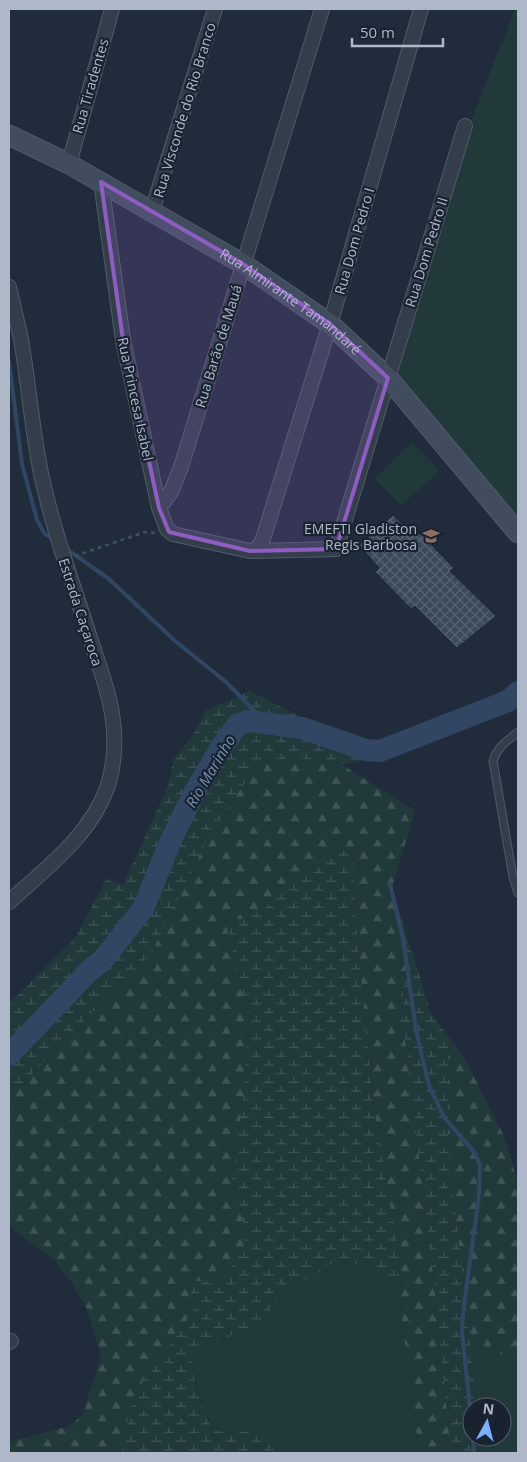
<svg xmlns="http://www.w3.org/2000/svg" width="527" height="1462" font-family="'Open Sans',sans-serif">
<style>
.green{fill:#22393c}
.forest{fill:url(#forest-firs)}
.wetland{fill:url(#wetland-marsh)}
.lines{fill:none;stroke-linecap:round;stroke-linejoin:round}
.stream{stroke:#304662;stroke-width:4}
.river{stroke:#304662;stroke-width:22}
.building{fill:url(#building-cross-hatch);stroke:#1b2532}
.lane-casing{stroke:#515b69;stroke-width:9}
.street-casing{stroke:#515b69;stroke-width:16}
.secondary-casing{stroke:#515b69;stroke-width:21}
.path{stroke:#3c5557;stroke-width:2.5;stroke-dasharray:4 4;stroke-linecap:butt}
.lane{stroke:#343e4b;stroke-width:7}
.street{stroke:#343e4b;stroke-width:14}
.secondary{stroke:#414d5f;stroke-width:19}
.marked{fill:#8d5dc2;fill-opacity:0.2;stroke:#8d5dc2;stroke-width:4;stroke-linejoin:round}
.labels{text-anchor:middle;dominant-baseline:central;stroke-width:4.5;stroke-linejoin:round;paint-order:stroke}
.street-label{font-size:14px;fill:#aeb8c8;stroke:#192330}
.poi-label{font-size:14px;fill:#aeb8c8;stroke:#192330;text-anchor:end}
.water-label{font-size:15px;font-style:italic;fill:#748fb2;stroke:#192330}
</style>
<defs>
<pattern id="forest-firs" width="22" height="20" patternUnits="userSpaceOnUse" patternTransform="scale(1.25)"><rect width="22" height="20" fill="#22393c"/><path d="M5 1l3.5 6h-7zM16 11l3.5 6h-7z" fill="#405457"/></pattern>
<pattern id="wetland-marsh" width="20" height="14" patternUnits="userSpaceOnUse" patternTransform="scale(1.25)"><rect width="20" height="14" fill="#22393c"/><path d="M1 5h8M5 5V1M11 12h8M15 12V8" fill="none" stroke="#405457"/></pattern>
<pattern id="building-cross-hatch" width="8" height="8" patternUnits="userSpaceOnUse" patternTransform="scale(1.25)"><rect width="8" height="8" fill="#3b4a5b"/><path d="M0 0l8 8M0 8l8-8" fill="none" stroke="#556271"/></pattern>
</defs>
<rect width="100%" height="100%" fill="#202c3b"/>
<path class="green" d="M 514,9 L 518,9 L 518,524 L 397,381 L 461,148 L 502,41 L 504,41 Z
M 412,443 L 440,471 L 401,505 L 375,479 Z
M 333,1263 L 359,1265 L 401,1281 L 402,1320 L 419,1453 L 279,1453 L 273,1436 L 255,1430 L 227,1434 L 213,1428 C 201,1403 192,1380 193,1352 L 258,1324 L 280,1297 Z
M 470,1350 L 493,1355 L 518,1352 L 518,1453 L 482,1453 L 480,1437 L 502,1437 L 502,1407 L 477,1407 Z"/>
<path class="forest" d="M 286,756 L 341,764 L 415,811 L 392,887 L 407,936 L 402,1014 L 433,1272 L 451,1453 L 419,1453 L 402,1320 L 401,1266 L 373,1104 L 356,925 L 352,851 L 293,879 L 280,896 L 264,909 L 243,919 L 225,920 L 249,1017 L 243,1100 L 232,1178 L 245,1229 L 244,1247 L 222,1283 L 195,1307 L 130,1409 L 121,1453 L 9,1453 L 9,1442 L 67,1427 L 82,1416 L 101,1357 L 87,1309 L 71,1281 L 56,1262 L 9,1226 L 9,1091 L 20,1086 L 152,952 L 205,842 L 244,784 L 266,761 Z
M 448,1036 L 466,1061 L 503,1134 L 518,1182 L 518,1352 L 493,1355 L 470,1350 L 448,1145 Z"/>
<path class="wetland" d="M 250,691 L 341,738 L 386,751 L 357,762 L 341,764 L 286,756 L 266,761 L 244,784 L 206,842 L 152,952 L 20,1086 L 9,1091 L 9,1004 L 76,937 L 106,879 L 123,885 L 169,784 L 173,760 L 193,735 L 206,710 Z
M 341,843 L 352,850 L 356,925 L 373,1104 L 401,1266 L 401,1281 L 359,1265 L 333,1263 L 280,1297 L 258,1324 L 193,1352 C 191,1380 201,1403 212,1428 L 227,1434 L 255,1430 L 273,1436 L 279,1453 L 121,1453 L 130,1409 L 145,1376 L 175,1338 L 195,1307 L 188,1280 L 222,1283 L 244,1247 L 245,1229 L 232,1178 L 243,1100 L 249,1017 L 225,920 L 243,919 L 264,909 L 280,896 L 293,879 Z
M 407,936 L 431,1013 L 448,1036 L 448,1145 L 477,1407 L 472,1407 L 472,1437 L 480,1437 L 482,1453 L 451,1453 L 433,1272 L 402,1014 Z"/>
<g class="lines">
<path class="stream" d="M 9,361 L 22,464 L 37,520 L 44,533 L 53,539
M 65,548 L 109,579 L 174,640 L 226,682 L 266,723
M 390,884 L 403,938 L 416,1030 L 429,1086 L 444,1117 L 475,1153 L 480,1165 L 479,1196 L 463,1313 L 462,1333 L 472,1425
M 473,1437 L 474,1453"/>
<path class="river" d="M 9,1055 L 91,969 L 102,961 L 143,909 L 171,840 L 193,795 L 220,749 L 238,724 L 249,721 L 302,728 L 366,750 L 380,751 L 508,701 L 518,692"/>
</g>
<path class="building" d="M 393,515 L 414,535 L 419,532 L 454,568 L 450,571 L 496,616 L 457,648 L 415,606 L 411,609 L 375,572 L 379,568 L 359,545 Z"/>
<g class="lines">
<g class="lane-casing">
<path id="lane" d="M 518,732 C 507,741 497,747 493,761 L 513,877 L 518,893"/>
</g>
<g class="street-casing">
<path id="street" d="M 69,164 L 112,9
M 101,182 L 123,340 L 159,508 L 167,529 L 173,534 L 250,551 L 336,549 L 465,126
M 152,211 L 215,9
M 9,287 C 13,304 17,322 21,339 C 29,385 32,432 42,478 C 54,533 74,587 91,641 C 99,666 110,694 113,721 C 116,742 114,768 107,788 C 90,836 45,869 9,902
M 159,508 L 171,492 L 181,467 L 322,9
M 250,551 L 255,550 L 262,542 L 330,324 L 421,9
M 9,1342 L 11,1341"/>
</g>
<g class="secondary-casing">
<g id="secondary">
<path id="s1" d="M 9,135 L 69,164 L 243,264 L 330,324 L 388,378 L 518,533"/>
</g>
</g>
<path class="path" d="M 75,556 L 145,532 L 156,533"/>
<use href="#lane" class="lane"/>
<use href="#street" class="street"/>
<use href="#secondary" class="secondary"/>
</g>
<path class="marked" d="M 101,182 L 243,264 L 330,324 L 388,378 L 336,549 L 250,551 L 169,532 L 159,508 L 123,340 Z"/>
<defs>
<g id="school-bare" transform="scale(1.35)"><path d="M0-5L7-2L0 1L-7-2ZM-4 1L0 2.5L4 1V4Q0 6-4 4Z" fill="#8d6e63" stroke="#192330" stroke-width="2.5" paint-order="stroke"/></g>
</defs>
<g fill-rule="evenodd">
<use href="#school-bare" x="431" y="536"/>
</g>
<g class="labels">
<g class="street-label">
<text transform="translate(90 86) rotate(-74)">Rua Tiradentes</text>
<text transform="translate(184 110) rotate(-73)">Rua Visconde do Rio Branco</text>
<text transform="translate(354 241) rotate(-74)">Rua Dom Pedro I</text>
<text transform="translate(426 252) rotate(-73)">Rua Dom Pedro II</text>
<text stroke="none"><textPath href="#s1" startOffset="328">Rua Almirante Tamandaré</textPath></text>
<text transform="translate(218 346) rotate(-73)">Rua Barão de Mauá</text>
<text transform="translate(136 399) rotate(78)">Rua Princesa Isabel</text>
<text transform="translate(81 612) rotate(72)">Estrada Caçaroca</text>
</g>
<g class="poi-label">
<text x="417" y="528">EMEFTI Gladiston<tspan x="417" dy="16">Regis Barbosa</tspan></text>
</g>
<g class="water-label">
<text transform="translate(210 771) rotate(-59)">Rio Marinho</text>
</g>
</g>
<rect width="527" height="1462" fill="none" stroke="#aeb8c8" stroke-width="20"/>
<g transform="translate(487 1422) rotate(7)"><circle r="24" fill="#192330" stroke="#555f6d"/>
<path d="M0-4L9 19L0 12L-9 19Z" fill="#7cb0ff"/>
<text y="-8" font-size="14" font-weight="bold" text-anchor="middle" fill="#aeb8c8">N</text>
</g>
<path d="M352 38v8h91v-8" fill="none" stroke="#aeb8c8" stroke-width="2.5"/>
<text x="360" y="38" font-size="15" fill="#aeb8c8" stroke="#192330" stroke-width="4" paint-order="stroke">50 m</text>
</svg>
